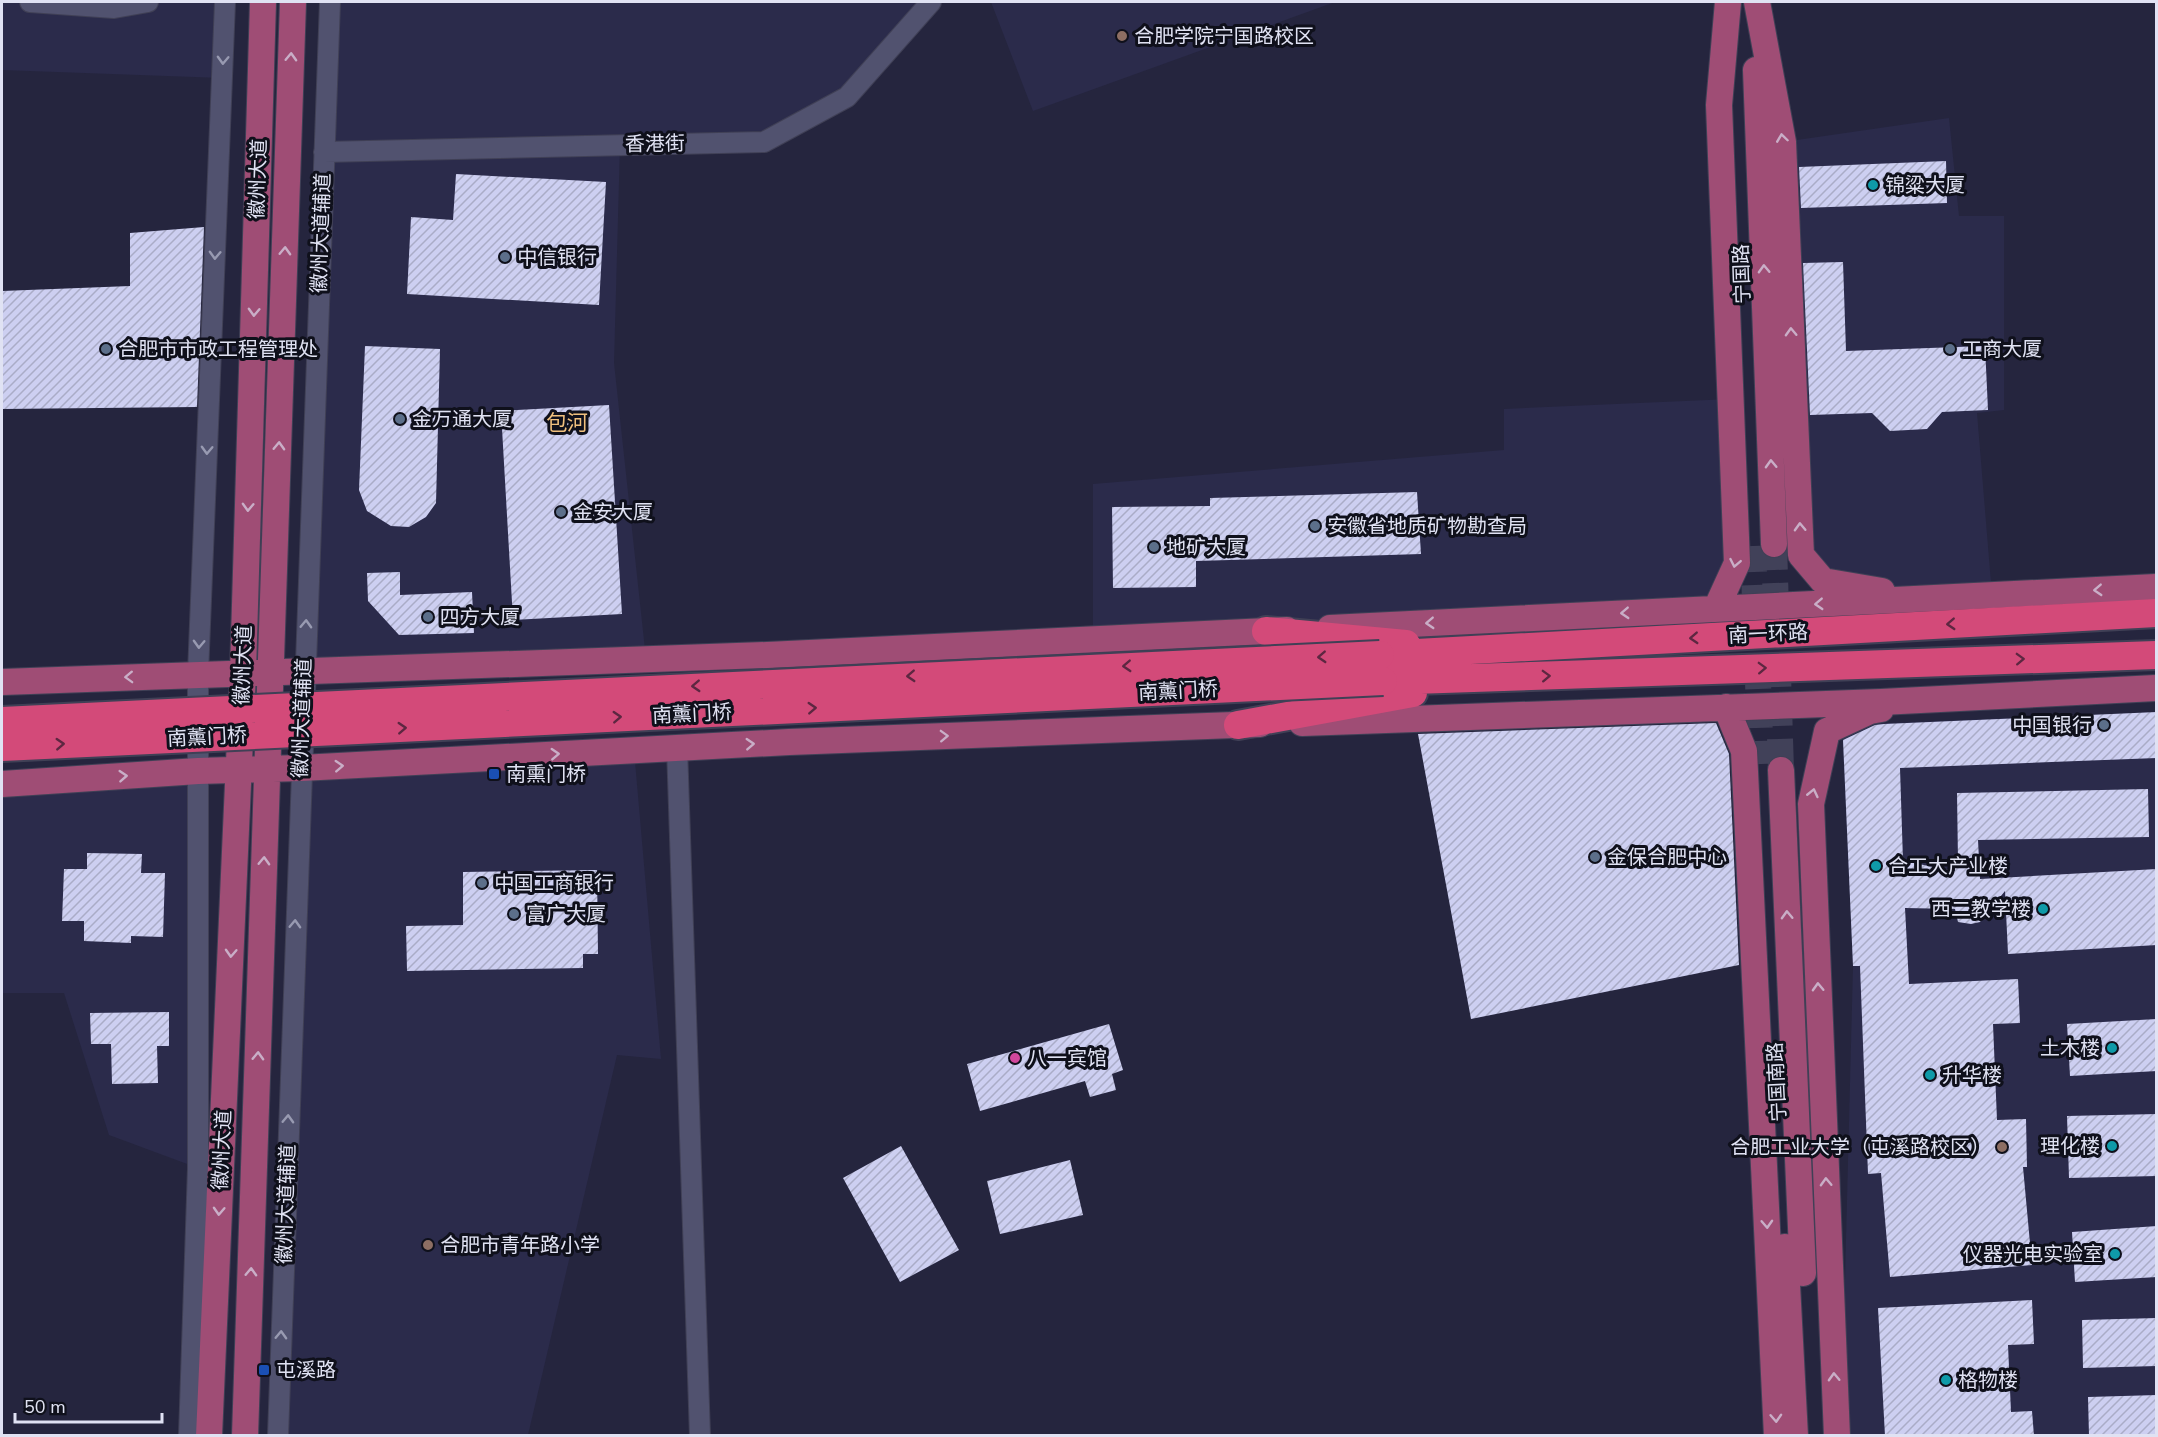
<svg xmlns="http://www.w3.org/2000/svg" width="2158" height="1437" font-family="'Nunito Sans','Noto Sans SC',sans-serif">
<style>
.built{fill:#2b2b4b}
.building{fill:url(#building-hatch)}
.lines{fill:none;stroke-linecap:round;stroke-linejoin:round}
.major-tunnel{stroke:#414159;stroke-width:26;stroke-dasharray:26 13;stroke-linecap:butt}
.minor-casing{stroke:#404056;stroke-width:22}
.major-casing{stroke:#404056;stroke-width:28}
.highway-casing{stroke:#404056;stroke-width:32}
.minor{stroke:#51526f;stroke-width:20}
.major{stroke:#9f4d75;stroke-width:26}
.highway{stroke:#d34a79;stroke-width:28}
.highway-bridge-casing{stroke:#404056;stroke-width:32;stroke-linecap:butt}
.highway-bridge{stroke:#d34a79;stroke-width:28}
.oneway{stroke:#c9aec7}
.oneway2{stroke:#989ab1}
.oneway3{stroke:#5d2741}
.education-dot{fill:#8d6e63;stroke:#0f101b;stroke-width:2}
.culture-dot{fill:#0f9aa8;stroke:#0f101b;stroke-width:2}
.service-dot{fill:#5c6f8a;stroke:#0f101b;stroke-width:2}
.transit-dot{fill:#1a4fb4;stroke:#0f101b;stroke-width:2}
.hotel-dot{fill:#d1479c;stroke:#0f101b;stroke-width:2}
.labels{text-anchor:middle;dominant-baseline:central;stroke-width:6;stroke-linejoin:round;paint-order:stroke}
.poi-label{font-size:20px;fill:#e0e2f3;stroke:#0f101b;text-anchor:start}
.street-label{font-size:20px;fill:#e0e2f3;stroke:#0f101b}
.neighbourhood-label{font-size:21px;fill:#f0c07e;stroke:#0f101b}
</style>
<defs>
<pattern id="building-hatch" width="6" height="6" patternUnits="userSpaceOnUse" patternTransform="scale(1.5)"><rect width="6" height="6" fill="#cdcff1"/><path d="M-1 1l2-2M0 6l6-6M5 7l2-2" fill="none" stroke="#aaacc7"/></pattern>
</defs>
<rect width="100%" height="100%" fill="#25253e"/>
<path class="built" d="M 2,2 L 225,2 L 222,78 L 2,70 Z
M 330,2 L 931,2 L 847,97 L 764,142 L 620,145 L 614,363 L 646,659 L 304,671 Z
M 991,2 L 1335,2 L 1033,111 Z
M 1949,118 L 1959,216 L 2004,216 L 2004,410 L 1977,413 L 1992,595 L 1929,599 L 1823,581 L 1801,555 L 1783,142 Z
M 1731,399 L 1737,563 L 1716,609 L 1093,639 L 1093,484 L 1504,450 L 1504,409 Z
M 2156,712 L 2156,1435 L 1841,1436 L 1853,966 L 1842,725 Z
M 634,750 L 661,1059 L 617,1055 L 528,1435 L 278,1436 L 301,768 Z
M 198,771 L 198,1168 L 109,1135 L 64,993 L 2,993 L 2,784 Z"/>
<path class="building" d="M 1946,161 L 1947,203 L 1801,208 L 1799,167 Z
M 456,174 L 606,182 L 599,305 L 407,294 L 411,217 L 453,220 Z
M 204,227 L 197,407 L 2,409 L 2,291 L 130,286 L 130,233 Z
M 1843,262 L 1846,351 L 1985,346 L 1988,410 L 1942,412 L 1927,429 L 1890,431 L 1872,413 L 1810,415 L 1803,263 Z
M 365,346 L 440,349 L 436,503 L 426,517 L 409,527 L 391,526 L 367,511 L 359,490 Z
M 609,405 L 622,614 L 513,620 L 501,411 Z
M 1417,492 L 1421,554 L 1196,561 L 1196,587 L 1113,588 L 1112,507 L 1210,506 L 1210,498 Z
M 400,572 L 400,595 L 472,592 L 474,633 L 399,635 L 368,601 L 367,573 Z
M 2157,712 L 2157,758 L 1900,768 L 1903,861 L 1955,871 L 1955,862 L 1958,862 L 1957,793 L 2148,789 L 2149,837 L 1978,840 L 1980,879 L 2157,869 L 2157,945 L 2008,954 L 2005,891 L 1980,922 L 1971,924 L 1958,922 L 1955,909 L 1905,908 L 1909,984 L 2018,979 L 2020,1023 L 1993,1024 L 1997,1120 L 2026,1119 L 2027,1167 L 2023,1167 L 2032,1265 L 1890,1277 L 1881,1173 L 1868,1174 L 1860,966 L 1853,966 L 1843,740 L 1875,725 L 1884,724 Z
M 1716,723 L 1729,754 L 1739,965 L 1471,1019 L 1418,734 Z
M 87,853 L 142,854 L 141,873 L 165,873 L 163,937 L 131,936 L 131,943 L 84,941 L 84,921 L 62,921 L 64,869 L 87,869 Z
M 597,870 L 598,954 L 583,954 L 583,968 L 407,971 L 406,926 L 463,925 L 463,872 Z
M 169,1012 L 169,1046 L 157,1046 L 158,1083 L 112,1084 L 111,1044 L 91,1044 L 90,1013 Z
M 2157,1019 L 2157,1071 L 2070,1076 L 2067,1024 Z
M 1109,1024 L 1123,1070 L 1112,1074 L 1116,1090 L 1090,1097 L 1085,1081 L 980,1111 L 967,1064 Z
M 2157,1114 L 2157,1176 L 2069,1178 L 2067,1116 Z
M 901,1146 L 959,1250 L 900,1282 L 843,1178 Z
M 1070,1160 L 1083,1215 L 1000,1234 L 987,1181 Z
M 2157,1226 L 2157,1277 L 2075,1282 L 2072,1232 Z
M 2032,1300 L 2034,1344 L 2008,1345 L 2011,1412 L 2032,1411 L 2034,1436 L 1885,1436 L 1878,1308 Z
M 2157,1318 L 2157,1366 L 2083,1368 L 2082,1320 Z
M 2157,1395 L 2157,1436 L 2089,1436 L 2088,1397 Z"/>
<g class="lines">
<path class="major-tunnel" d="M 1774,544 L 1781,770
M 1753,546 L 1761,764"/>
<g class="minor-casing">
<path id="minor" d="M 30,2 L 114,8 L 148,2
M 324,152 L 764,142 L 847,97 L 931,2
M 677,747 L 700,1436
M 189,1436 L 198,1168 L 198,674 L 225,2
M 278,1436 L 330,2"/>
</g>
<g class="major-casing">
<path id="major" d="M 1757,2 L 1783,142 L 1801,555 L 1823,581 L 1882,591
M 1756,70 L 1774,544
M 1716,609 L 1737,563 L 1719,105 L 1728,2
M 1330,628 L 2156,587
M 2,682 L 767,655 L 1287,630
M 1726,707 L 1744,751 L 1777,1436
M 1302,723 L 1881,702 L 2156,688
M 1781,770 L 1803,1273
M 2,784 L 198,771 L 301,768 L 789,742 L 1260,724
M 1785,1247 L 1795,1436
M 209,1436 L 243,672 L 263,2
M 245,1436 L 293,2
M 1837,1436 L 1811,804 L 1827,731 L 1870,711 L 1881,709"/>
</g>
<g class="highway-casing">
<path id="highway" d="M 1266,631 L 1406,644
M 1380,655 L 2156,613
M 1383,681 L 2156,655
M 1238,725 L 1413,693"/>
</g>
<use href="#minor" class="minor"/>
<use href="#major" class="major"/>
<use href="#highway" class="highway"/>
<g class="highway-bridge-casing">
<path id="highway-bridge" d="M 2,721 L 1380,655
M 2,747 L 1383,681"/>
</g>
<use href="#highway-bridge" class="highway-bridge"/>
</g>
<defs><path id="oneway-chevron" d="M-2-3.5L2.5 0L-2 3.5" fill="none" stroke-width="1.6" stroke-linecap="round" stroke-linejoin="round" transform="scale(1.5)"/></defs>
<g class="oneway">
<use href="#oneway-chevron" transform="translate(291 57) rotate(-88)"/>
<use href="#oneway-chevron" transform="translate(1782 138) rotate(-98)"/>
<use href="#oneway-chevron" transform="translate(285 251) rotate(-88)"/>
<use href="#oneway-chevron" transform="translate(1764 269) rotate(-92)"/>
<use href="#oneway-chevron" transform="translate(254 312) rotate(92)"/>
<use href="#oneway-chevron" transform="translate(1791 332) rotate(-92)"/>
<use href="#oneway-chevron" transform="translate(279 446) rotate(-88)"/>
<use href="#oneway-chevron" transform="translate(1771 464) rotate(-92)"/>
<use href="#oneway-chevron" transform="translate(248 507) rotate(92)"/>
<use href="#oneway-chevron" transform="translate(1800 527) rotate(-92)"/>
<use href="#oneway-chevron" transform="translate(1735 563) rotate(101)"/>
<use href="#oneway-chevron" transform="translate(2098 590) rotate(177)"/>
<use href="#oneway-chevron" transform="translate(1819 604) rotate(177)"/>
<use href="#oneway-chevron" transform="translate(1625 613) rotate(177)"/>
<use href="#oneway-chevron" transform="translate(1430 623) rotate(177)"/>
<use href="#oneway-chevron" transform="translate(129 677) rotate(178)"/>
<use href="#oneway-chevron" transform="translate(944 736) rotate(-2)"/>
<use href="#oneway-chevron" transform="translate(750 744) rotate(-3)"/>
<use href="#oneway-chevron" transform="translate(555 754) rotate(-3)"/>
<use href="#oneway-chevron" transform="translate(339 766) rotate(-3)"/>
<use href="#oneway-chevron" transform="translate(123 776) rotate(-4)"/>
<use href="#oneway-chevron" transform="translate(1813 793) rotate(-77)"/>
<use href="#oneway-chevron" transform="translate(264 861) rotate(-88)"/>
<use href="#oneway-chevron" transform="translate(1787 915) rotate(-92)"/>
<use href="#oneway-chevron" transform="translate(231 953) rotate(93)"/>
<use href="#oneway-chevron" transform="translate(1818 987) rotate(-92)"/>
<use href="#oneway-chevron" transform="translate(258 1056) rotate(-88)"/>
<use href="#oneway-chevron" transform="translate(1826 1182) rotate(-92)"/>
<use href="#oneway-chevron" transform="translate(219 1211) rotate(93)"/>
<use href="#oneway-chevron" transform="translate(1767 1224) rotate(87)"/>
<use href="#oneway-chevron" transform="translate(251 1272) rotate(-88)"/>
<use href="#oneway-chevron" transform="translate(1834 1377) rotate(-92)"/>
<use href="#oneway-chevron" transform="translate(1776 1418) rotate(87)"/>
</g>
<g class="oneway2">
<use href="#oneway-chevron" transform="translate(223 60) rotate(92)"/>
<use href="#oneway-chevron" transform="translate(215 255) rotate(92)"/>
<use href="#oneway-chevron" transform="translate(207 450) rotate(92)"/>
<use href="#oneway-chevron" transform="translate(306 624) rotate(-88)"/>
<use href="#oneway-chevron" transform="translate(199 644) rotate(92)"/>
<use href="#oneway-chevron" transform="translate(295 924) rotate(-88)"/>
<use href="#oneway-chevron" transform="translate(288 1119) rotate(-88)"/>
<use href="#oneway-chevron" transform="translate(281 1335) rotate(-88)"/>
</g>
<g class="oneway3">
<use href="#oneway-chevron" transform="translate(1951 624) rotate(177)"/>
<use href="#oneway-chevron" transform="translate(1694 638) rotate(177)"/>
<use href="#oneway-chevron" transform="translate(1322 657) rotate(177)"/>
<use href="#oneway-chevron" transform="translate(2020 659) rotate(-2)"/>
<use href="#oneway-chevron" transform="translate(1127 666) rotate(177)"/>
<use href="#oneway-chevron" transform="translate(1762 668) rotate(-2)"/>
<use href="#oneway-chevron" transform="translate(911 676) rotate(177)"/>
<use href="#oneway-chevron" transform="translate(1546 676) rotate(-2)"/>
<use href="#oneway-chevron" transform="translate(696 686) rotate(177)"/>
<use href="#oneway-chevron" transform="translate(812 708) rotate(-3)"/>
<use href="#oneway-chevron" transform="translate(617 717) rotate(-3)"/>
<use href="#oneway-chevron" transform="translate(402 728) rotate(-3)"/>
<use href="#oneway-chevron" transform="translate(60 744) rotate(-3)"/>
</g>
<g class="education-dot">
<circle cx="1122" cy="36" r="6"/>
<circle cx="2002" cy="1147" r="6"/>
<circle cx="428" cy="1245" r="6"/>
</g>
<g class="culture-dot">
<circle cx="1873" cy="185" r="6"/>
<circle cx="1876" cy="866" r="6"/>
<circle cx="2043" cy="909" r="6"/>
<circle cx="2112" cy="1048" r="6"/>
<circle cx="1930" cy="1075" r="6"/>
<circle cx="2112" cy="1146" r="6"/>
<circle cx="2115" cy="1254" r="6"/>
<circle cx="1946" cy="1380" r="6"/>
</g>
<g class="service-dot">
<circle cx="505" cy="257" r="6"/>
<circle cx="106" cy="349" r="6"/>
<circle cx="1950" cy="349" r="6"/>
<circle cx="400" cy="419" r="6"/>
<circle cx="561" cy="512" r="6"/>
<circle cx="1315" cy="526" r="6"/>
<circle cx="1154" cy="547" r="6"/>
<circle cx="428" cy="617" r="6"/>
<circle cx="2104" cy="725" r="6"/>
<circle cx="1595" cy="857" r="6"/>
<circle cx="482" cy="883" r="6"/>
<circle cx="514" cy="914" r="6"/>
</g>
<g class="transit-dot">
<rect x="488" y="768" width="12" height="12" rx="3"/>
<rect x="258" y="1364" width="12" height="12" rx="3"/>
</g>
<circle class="hotel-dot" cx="1015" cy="1058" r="6"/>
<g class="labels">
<g class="poi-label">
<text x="1134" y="36">合肥学院宁国路校区</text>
<text x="1885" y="185">锦粱大厦</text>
<text x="517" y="257">中信银行</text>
<text x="118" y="349">合肥市市政工程管理处</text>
<text x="1962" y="349">工商大厦</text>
<text x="412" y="419">金万通大厦</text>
<text x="573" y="512">金安大厦</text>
<text x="1327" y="526">安徽省地质矿物勘查局</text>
<text x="1166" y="547">地矿大厦</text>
<text x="440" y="617">四方大厦</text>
<text x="2092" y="725" text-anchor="end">中国银行</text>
<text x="506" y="774">南熏门桥</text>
<text x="1607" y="857">金保合肥中心</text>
<text x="1888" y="866">合工大产业楼</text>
<text x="494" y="883">中国工商银行</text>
<text x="2031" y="909" text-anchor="end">西二教学楼</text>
<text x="526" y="914">富广大厦</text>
<text x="2100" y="1048" text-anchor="end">土木楼</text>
<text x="1027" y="1058">八一宾馆</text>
<text x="1942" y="1075">升华楼</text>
<text x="2100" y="1146" text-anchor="end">理化楼</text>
<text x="1990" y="1147" text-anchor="end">合肥工业大学（屯溪路校区）</text>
<text x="440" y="1245">合肥市青年路小学</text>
<text x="2103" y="1254" text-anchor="end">仪器光电实验室</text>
<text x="276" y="1370">屯溪路</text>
<text x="1958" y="1380">格物楼</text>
</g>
<g class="street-label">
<text transform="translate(655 144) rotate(-1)">香港街</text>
<text transform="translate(258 179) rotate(-88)">徽州大道</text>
<text transform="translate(321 233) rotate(-88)">徽州大道辅道</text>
<text transform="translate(1742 274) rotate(-92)">宁国路</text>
<text transform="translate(1768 634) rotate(-3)">南一环路</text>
<text transform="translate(243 665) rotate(-88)">徽州大道</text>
<text transform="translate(1178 691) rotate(-3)">南薰门桥</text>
<text transform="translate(692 714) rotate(-3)">南薰门桥</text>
<text transform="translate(302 718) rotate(-88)">徽州大道辅道</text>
<text transform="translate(207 737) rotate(-3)">南薰门桥</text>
<text transform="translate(1777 1082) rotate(-93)">宁国南路</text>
<text transform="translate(222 1150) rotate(-87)">徽州大道</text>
<text transform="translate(286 1204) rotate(-88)">徽州大道辅道</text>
</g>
<g class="neighbourhood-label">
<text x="567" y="423">包河</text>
</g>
</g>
<rect width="2158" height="1437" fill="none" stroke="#e0e2f3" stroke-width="6"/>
<path d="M15 1413v9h147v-9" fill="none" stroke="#e0e2f3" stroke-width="3"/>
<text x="24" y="1413" font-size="18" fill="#e0e2f3" stroke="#0f101b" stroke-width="4.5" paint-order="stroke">50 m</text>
</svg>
